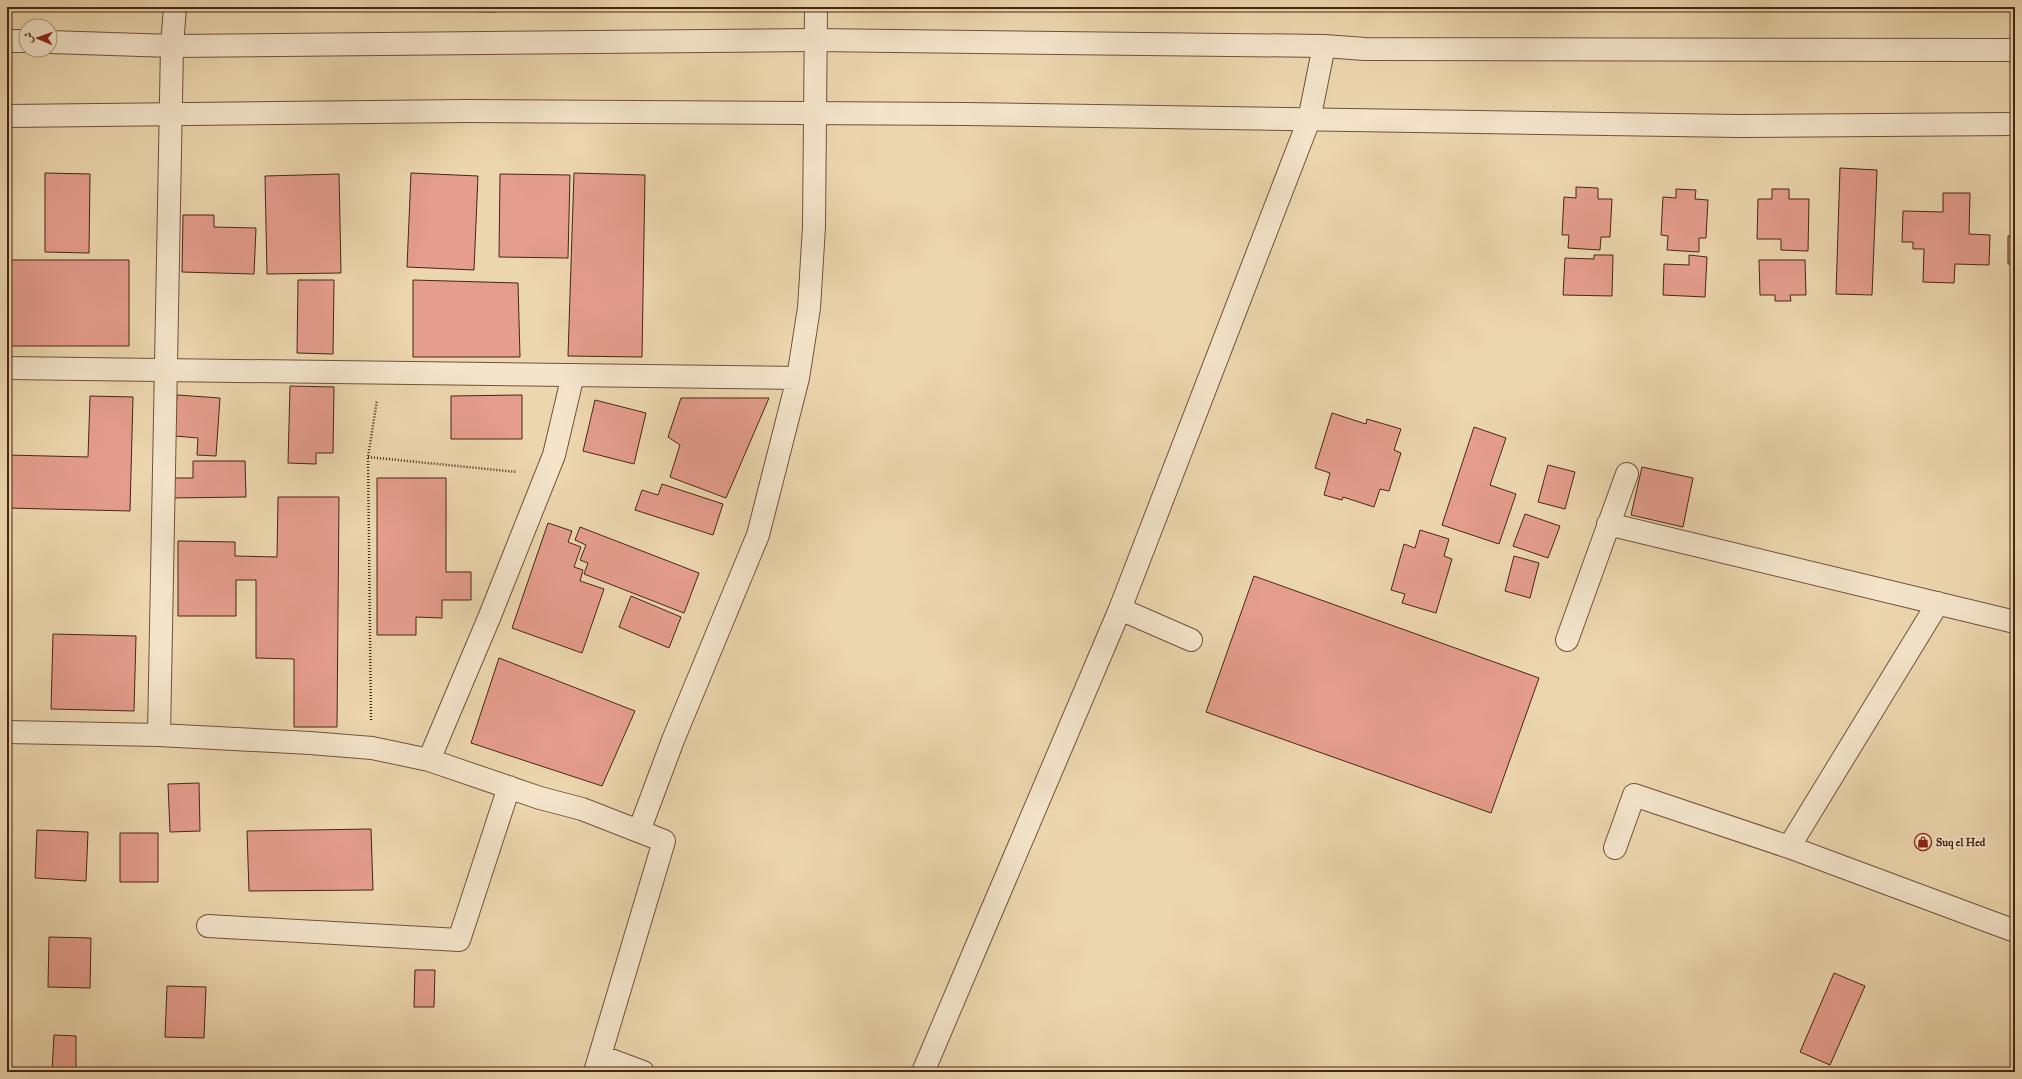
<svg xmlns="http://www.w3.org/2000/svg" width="2022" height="1079" font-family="'IM FELL Great Primer',Amiri,serif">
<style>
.building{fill:#e59d8e;stroke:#462613}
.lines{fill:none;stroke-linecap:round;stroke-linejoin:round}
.minor-casing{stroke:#70523a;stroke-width:24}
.tertiary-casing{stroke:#70523a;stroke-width:24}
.path{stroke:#462613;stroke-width:2.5;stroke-dasharray:1 2;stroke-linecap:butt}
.minor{stroke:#f3e4ca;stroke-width:22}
.tertiary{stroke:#f3e4ca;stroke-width:22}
.labels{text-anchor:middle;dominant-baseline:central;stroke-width:3.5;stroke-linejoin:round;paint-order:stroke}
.poi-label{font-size:11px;font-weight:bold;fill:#462613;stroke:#f3e4ca;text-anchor:start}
</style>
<rect width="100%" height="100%" fill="#ecd6ae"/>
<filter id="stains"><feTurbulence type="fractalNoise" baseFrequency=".005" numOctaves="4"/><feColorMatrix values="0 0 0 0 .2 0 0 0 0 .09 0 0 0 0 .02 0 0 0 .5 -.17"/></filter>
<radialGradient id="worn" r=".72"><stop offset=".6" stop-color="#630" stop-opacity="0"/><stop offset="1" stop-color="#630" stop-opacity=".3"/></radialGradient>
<path class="building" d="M 340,7 L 496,7 L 496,12 L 340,9 Z
M 1840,168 L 1877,170 L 1872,295 L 1836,294 Z
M 45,173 L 90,174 L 89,253 L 45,252 Z
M 411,173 L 478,176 L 474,270 L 407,267 Z
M 574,173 L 645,175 L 642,357 L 568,356 Z
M 339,174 L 341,273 L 267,274 L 265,176 Z
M 500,174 L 570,175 L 568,258 L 499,257 Z
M 1576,187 L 1598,188 L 1598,199 L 1612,199 L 1610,237 L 1601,237 L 1600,250 L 1568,248 L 1569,235 L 1562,235 L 1564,197 L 1576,198 Z
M 1676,189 L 1696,190 L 1695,199 L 1708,200 L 1706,238 L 1699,238 L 1699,252 L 1667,250 L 1668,236 L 1661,235 L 1663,197 L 1676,198 Z
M 1772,189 L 1789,189 L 1789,199 L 1809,199 L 1808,251 L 1781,250 L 1781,239 L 1757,239 L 1758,199 L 1772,199 Z
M 1943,193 L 1970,193 L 1969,234 L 1990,235 L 1989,265 L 1955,264 L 1954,283 L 1923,282 L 1924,249 L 1913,249 L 1913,242 L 1902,242 L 1903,211 L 1943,212 Z
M 183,215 L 214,215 L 214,227 L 256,228 L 254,274 L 182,272 Z
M 2008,236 L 2015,236 L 2015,264 L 2008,264 Z
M 1594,255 L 1613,255 L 1612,296 L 1563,295 L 1565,258 L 1594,259 Z
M 1689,255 L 1707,257 L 1705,297 L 1663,295 L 1664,264 L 1689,265 Z
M 7,260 L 129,260 L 129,346 L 7,346 Z
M 1759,260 L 1805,260 L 1806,295 L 1790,295 L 1791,301 L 1775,301 L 1775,295 L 1760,295 Z
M 298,280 L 334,280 L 333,354 L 297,353 Z
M 413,280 L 518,283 L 520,357 L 413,357 Z
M 290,386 L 334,387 L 333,453 L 316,453 L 316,464 L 288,463 Z
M 177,395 L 220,398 L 216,456 L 197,455 L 198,438 L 175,436 Z
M 522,395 L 522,439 L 451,439 L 451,396 Z
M 90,396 L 133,397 L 130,511 L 7,508 L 7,455 L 88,457 Z
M 681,398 L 769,398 L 726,498 L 670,477 L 680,445 L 668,437 Z
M 595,400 L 646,413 L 634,464 L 583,451 Z
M 1332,413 L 1366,424 L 1367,419 L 1401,429 L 1394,450 L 1401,453 L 1389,491 L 1380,489 L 1374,507 L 1343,497 L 1342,500 L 1324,495 L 1330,473 L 1315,468 Z
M 1474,427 L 1506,438 L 1490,485 L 1516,494 L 1499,544 L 1442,525 Z
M 193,461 L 245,461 L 246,497 L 171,498 L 171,478 L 193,478 Z
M 1548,465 L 1575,472 L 1565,509 L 1538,502 Z
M 1642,467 L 1693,478 L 1683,527 L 1631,515 Z
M 377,478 L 446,478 L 446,572 L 471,572 L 471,600 L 442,600 L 442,618 L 416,617 L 416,635 L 377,635 Z
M 662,484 L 723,504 L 713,535 L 635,510 L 642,490 L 658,495 Z
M 278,497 L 339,497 L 337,727 L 294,727 L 294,659 L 256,658 L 256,580 L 236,580 L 236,616 L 178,616 L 178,541 L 235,542 L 235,556 L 277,557 Z
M 1525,514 L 1560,526 L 1548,558 L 1513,546 Z
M 548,523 L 572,531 L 568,542 L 581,547 L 574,567 L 583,570 L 580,581 L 604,589 L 582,653 L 512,628 Z
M 580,527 L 699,573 L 684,613 L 584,574 L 588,563 L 580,560 L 586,545 L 575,540 Z
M 1420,530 L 1449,539 L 1444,556 L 1452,559 L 1436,613 L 1402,603 L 1405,594 L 1391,590 L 1404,544 L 1415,548 Z
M 1514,556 L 1539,563 L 1530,598 L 1505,591 Z
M 1254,576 L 1539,678 L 1491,813 L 1206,712 Z
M 631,596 L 681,617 L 669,648 L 619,627 Z
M 7,597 L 10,597 L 11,709 L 7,709 Z
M 53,634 L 136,636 L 134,711 L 51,709 Z
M 499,658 L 635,711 L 602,786 L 471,743 Z
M 199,783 L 200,831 L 170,832 L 168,784 Z
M 371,829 L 373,890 L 249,891 L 247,831 Z
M 37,830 L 88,832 L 86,881 L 35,878 Z
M 120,833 L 158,833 L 158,882 L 120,882 Z
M 7,925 L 9,949 L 7,950 Z
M 49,937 L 91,938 L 90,988 L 48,987 Z
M 415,970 L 435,970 L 434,1007 L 414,1007 Z
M 1834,973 L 1865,986 L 1830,1065 L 1800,1052 Z
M 167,986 L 206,987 L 204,1038 L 165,1037 Z
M 54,1035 L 76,1036 L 76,1069 L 87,1070 L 87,1072 L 52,1072 Z"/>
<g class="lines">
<g class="minor-casing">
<path id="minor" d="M 7,368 L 798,378
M 1608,524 L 2015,622
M 1120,609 L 1191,640
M 1567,640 L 1627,474
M 7,732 L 159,735 L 172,46 L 175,7
M 159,735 L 310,743 L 372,748 L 429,760 L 540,798 L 582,809 L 664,841 L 595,1072
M 429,760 L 489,618 L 554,455 L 573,375
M 639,831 L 673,740 L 758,535 L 798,378 L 809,308 L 814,227 L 816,7
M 1789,847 L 1938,603
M 1615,848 L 1634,795 L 1789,847 L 2015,931
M 208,926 L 459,940 L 509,787
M 600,1056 L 643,1072
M 923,1072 L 1120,609 L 1309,120 L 1324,46"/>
</g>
<g class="tertiary-casing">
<path id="tertiary" d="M 7,41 L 26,41
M 50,42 L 172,46 L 814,40 L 1324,46 L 1365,49 L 2015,50
M 7,116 L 466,111 L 965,114 L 1739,126 L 2015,124"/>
</g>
<path class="path" d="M 368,457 L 517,472
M 371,720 L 368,457 L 377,400"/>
<use href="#minor" class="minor"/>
<use href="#tertiary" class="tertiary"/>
</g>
<defs>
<g id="shop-ring" transform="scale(0.9)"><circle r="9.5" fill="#f3e4ca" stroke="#8f2418" stroke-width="1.5"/><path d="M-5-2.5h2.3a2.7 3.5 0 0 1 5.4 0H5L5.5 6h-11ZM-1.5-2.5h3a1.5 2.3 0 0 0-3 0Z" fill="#8f2418"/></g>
</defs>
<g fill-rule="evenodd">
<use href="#shop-ring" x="1923" y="842"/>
</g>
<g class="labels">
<g class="poi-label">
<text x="1936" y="842">Suq el Hed</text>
</g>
</g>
<rect width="2022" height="1079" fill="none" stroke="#ecd6ae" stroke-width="24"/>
<rect x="8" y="8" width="2006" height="1063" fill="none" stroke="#462613" stroke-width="2"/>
<rect x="12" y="12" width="1998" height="1055" fill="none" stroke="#462613"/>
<g transform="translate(38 38) rotate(272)"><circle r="19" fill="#f3e4ca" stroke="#ae9881"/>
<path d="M0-3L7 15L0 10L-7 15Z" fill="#8f2418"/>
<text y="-6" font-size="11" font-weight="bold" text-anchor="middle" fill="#462613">ش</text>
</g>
<rect width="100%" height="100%" filter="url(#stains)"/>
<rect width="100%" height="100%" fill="url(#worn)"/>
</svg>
